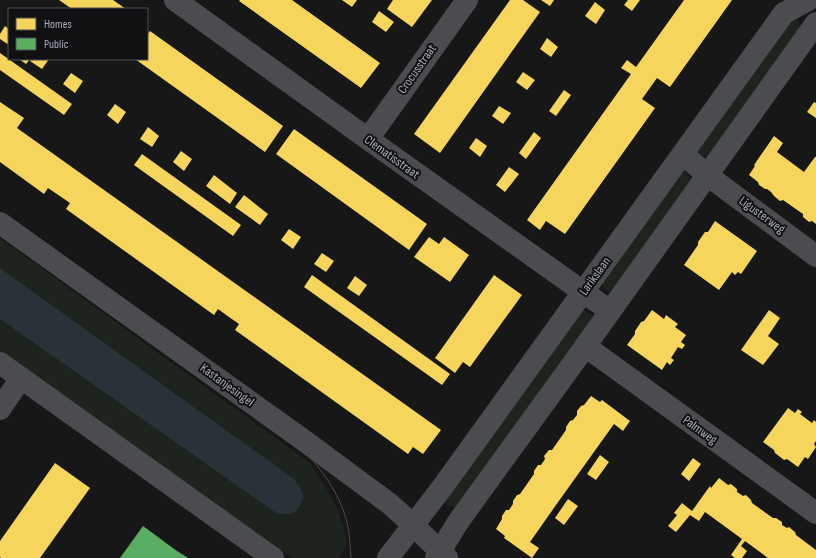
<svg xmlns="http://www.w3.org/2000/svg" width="816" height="558" font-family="'Sofia Sans Condensed',sans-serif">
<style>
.green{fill:#1d241e}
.water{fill:#2a3239}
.homes{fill:#f6d55c}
.public{fill:#5aae61}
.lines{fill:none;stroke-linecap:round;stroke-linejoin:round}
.minor{stroke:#4b4c50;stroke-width:22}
.tertiary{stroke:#4b4c50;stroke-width:22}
.tram{stroke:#4b4c4f;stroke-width:1}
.labels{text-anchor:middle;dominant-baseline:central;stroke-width:4;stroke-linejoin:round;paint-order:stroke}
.street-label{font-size:13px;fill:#a8adb8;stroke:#111113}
</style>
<rect width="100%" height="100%" fill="#171717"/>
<path class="green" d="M 794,17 L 799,22 L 801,28 L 711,156 L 703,156 L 699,154 L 698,147 Z
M 684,172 L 690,177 L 692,183 L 613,290 L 608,292 L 603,288 L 603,280 L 679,173 Z
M 0,238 L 310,463 C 328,491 343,511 347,545 L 338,558 L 292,558 L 0,351 L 0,319 L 276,513 L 296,512 L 304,498 L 301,489 L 293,479 L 0,268 Z
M 580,311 L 586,311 L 592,315 L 593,321 L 455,509 L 444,503 Z"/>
<path class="water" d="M 0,268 L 294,479 L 301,489 L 304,498 L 296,512 L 288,514 L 276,513 L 0,319 Z"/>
<path class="homes" d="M 59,0 L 113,0 L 126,9 L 72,9 Z
M 240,0 L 292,0 L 380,63 L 361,88 L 239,1 Z
M 342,0 L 357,0 L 352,7 Z
M 393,0 L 432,0 L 412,27 L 387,9 Z
M 510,0 L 523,0 L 540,12 L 440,153 L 414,134 Z
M 541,0 L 554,0 L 550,6 Z
M 628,0 L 640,0 L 632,11 L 624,5 Z
M 684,0 L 732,0 L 670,87 L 657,78 L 642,99 L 655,108 L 565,234 L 546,221 L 540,230 L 527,220 L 631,74 L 621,68 L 627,60 L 636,67 Z
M 595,2 L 605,10 L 596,24 L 585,16 Z
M 379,11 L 394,22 L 386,32 L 372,22 Z
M 5,26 L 9,29 L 9,45 L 0,39 L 0,34 Z
M 150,31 L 283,126 L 265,152 L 135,59 L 147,59 L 147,35 Z
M 547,38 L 558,47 L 551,57 L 540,49 Z
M 0,53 L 72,104 L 64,115 L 0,70 Z
M 19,59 L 30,59 L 26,64 Z
M 32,59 L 49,59 L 42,69 L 30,61 Z
M 523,72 L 535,80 L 527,90 L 516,82 Z
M 71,73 L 83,81 L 75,93 L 63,84 Z
M 564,90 L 571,95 L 556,116 L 549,111 Z
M 0,102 L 24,118 L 17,128 L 441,430 L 423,454 L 413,447 L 408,454 L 235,330 L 239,324 L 229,317 L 218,309 L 214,315 L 66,209 L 70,203 L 48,188 L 44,194 L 0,162 Z
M 814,102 L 816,103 L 816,118 L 807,112 Z
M 115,104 L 126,112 L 118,124 L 107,115 Z
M 499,106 L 511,113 L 503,124 L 492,116 Z
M 148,127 L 159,136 L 152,147 L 140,139 Z
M 294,129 L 427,224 L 409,250 L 276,154 Z
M 534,132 L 541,138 L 526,159 L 519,153 Z
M 774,136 L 783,143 L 777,152 L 804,172 L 815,157 L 816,157 L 816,224 L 812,221 L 809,222 L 803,217 L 803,214 L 783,200 L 780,201 L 774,196 L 771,192 L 767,189 L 765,189 L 759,185 L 758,182 L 749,175 L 755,166 L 754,165 Z
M 476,138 L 487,146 L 480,157 L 469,148 Z
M 181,151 L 192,159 L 184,171 L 173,162 Z
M 142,154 L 241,225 L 233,236 L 134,165 Z
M 509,167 L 519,174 L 505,192 L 496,185 Z
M 214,175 L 237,193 L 230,204 L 206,186 Z
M 244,195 L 268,214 L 260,225 L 235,207 Z
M 715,221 L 757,251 L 741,274 L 738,272 L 735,275 L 732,272 L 719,290 L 684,265 L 698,245 L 698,242 L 705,232 L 708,232 Z
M 289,229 L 301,237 L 293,249 L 281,240 Z
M 429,237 L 439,244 L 444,237 L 469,255 L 450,282 L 414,257 Z
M 322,253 L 334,261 L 326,272 L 314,264 Z
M 312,275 L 450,374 L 442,385 L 304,287 Z
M 494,275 L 522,295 L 470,367 L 463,362 L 455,373 L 435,358 Z
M 355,276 L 367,285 L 359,296 L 347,288 Z
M 652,310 L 664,319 L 666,315 L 678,324 L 675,327 L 686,335 L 681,342 L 685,345 L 682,349 L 678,347 L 671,358 L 674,360 L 670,365 L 667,362 L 662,370 L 627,345 L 635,334 L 635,331 L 641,322 L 644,321 Z
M 769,310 L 780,318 L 768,336 L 779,344 L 763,365 L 741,350 Z
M 591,396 L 600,402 L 602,400 L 630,421 L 623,431 L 614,424 L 556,505 L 530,542 L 539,548 L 532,558 L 504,538 L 505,536 L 496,529 L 502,519 L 502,516 L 506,510 L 509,510 L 513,504 L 513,501 L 517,495 L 520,494 L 534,474 L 534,471 L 538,465 L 541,465 L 545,459 L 544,456 L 549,450 L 552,450 L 566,430 L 566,427 L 570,421 L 573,420 L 577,415 L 577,411 L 581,406 L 584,405 Z
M 788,408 L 795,413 L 798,409 L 802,412 L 800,414 L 812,423 L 814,420 L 816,422 L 816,441 L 814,444 L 816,447 L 808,459 L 805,457 L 798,467 L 787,459 L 784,460 L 775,453 L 774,450 L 763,442 Z
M 600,455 L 609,462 L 596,480 L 587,474 Z
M 693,458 L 701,464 L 689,481 L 681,474 Z
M 55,463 L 90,488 L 40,558 L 1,558 L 0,557 L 0,541 Z
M 719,478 L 728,485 L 731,484 L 737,489 L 737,492 L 743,496 L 746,495 L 751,500 L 752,503 L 773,518 L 776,518 L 782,522 L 782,525 L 787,528 L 789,527 L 795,532 L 796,535 L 816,550 L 816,558 L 768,558 L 745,541 L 741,546 L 747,551 L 742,558 L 735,558 L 731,555 L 742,539 L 705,512 L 699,521 L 690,515 L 676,532 L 668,526 L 677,515 L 674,513 L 682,503 L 692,511 L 710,486 L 711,488 Z
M 568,499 L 578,506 L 564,525 L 555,518 Z"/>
<path class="public" d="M 143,526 L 177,551 L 188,558 L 120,558 Z"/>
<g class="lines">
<path class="minor" d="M 175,0 L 368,139 L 610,311
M 368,139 L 467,0
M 683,154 L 707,175 L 816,256
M 585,346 L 816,513
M 0,409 L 21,378
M 388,558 L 444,485 L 784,13 L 808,0
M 436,558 L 458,522 L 569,369 L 816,23"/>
<path class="tertiary" d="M 0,223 L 302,439 L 390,504 L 413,525 L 447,558
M 0,363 L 273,558"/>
<path class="tram" d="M 0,229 L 280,429 C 310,453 340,488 348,527 C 350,537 350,548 351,558"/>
</g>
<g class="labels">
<g class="street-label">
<text transform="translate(417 69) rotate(-55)">Crocusstraat</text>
<text transform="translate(392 157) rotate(36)">Clematisstraat</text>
<text transform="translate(762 215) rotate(36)">Ligusterweg</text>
<text transform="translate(595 276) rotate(-54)">Larikslaan</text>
<text transform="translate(227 385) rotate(36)">Kastanjesingel</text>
<text transform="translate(700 430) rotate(36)">Palmweg</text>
</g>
</g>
<rect x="8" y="8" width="140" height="52" fill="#111113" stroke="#4d4f55"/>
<rect x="16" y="18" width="20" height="12" fill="#f6d55c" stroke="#4d4f55"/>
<text x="44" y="28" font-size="12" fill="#a8adb8">Homes</text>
<rect x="16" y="38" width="20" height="12" fill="#5aae61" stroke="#4d4f55"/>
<text x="44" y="48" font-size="12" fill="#a8adb8">Public</text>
</svg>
